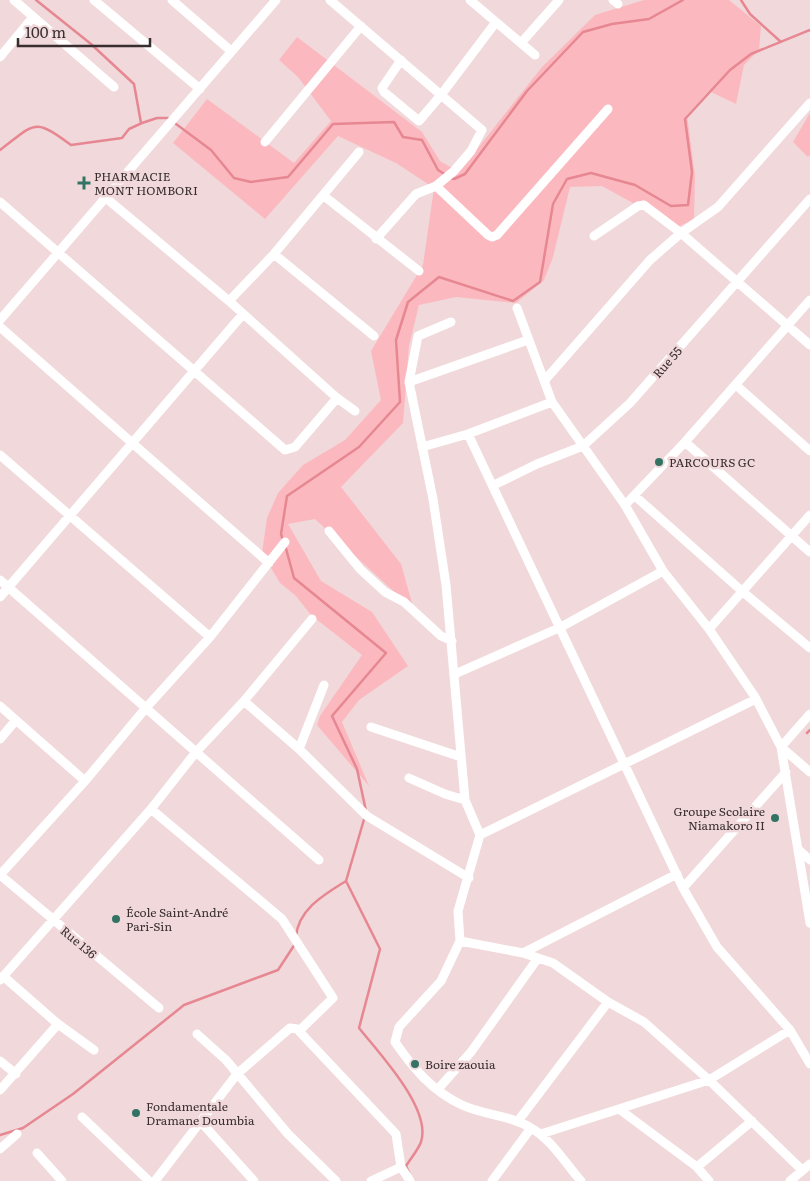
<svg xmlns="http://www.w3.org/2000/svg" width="810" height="1181" font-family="Literata,serif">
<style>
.green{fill:#fbb9bf}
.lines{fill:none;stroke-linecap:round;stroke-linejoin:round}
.stream{stroke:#e68792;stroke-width:2.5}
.minor{stroke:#fff;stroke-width:9}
.poi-dot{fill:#337363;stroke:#f1d8da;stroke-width:2}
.labels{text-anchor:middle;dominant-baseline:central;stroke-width:5;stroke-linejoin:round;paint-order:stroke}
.poi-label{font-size:12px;fill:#382e2f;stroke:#f1d8da;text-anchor:start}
.street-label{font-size:12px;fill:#382e2f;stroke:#f1d8da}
</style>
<rect width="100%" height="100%" fill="#f1d8da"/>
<path class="green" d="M 644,0 L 729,0 L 761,26 L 759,50 L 744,65 L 736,104 L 709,91 L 687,115 L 695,176 L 694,219 L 674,229 L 642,208 L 602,186 L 570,187 L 553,257 L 544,280 L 516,303 L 456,297 L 419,305 L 409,346 L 403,423 L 341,487 L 401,564 L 414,610 L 315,519 L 288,524 L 321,581 L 372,612 L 408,666 L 359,700 L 342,722 L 369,786 L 317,725 L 320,716 L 362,655 L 311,615 L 296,596 L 280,583 L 262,553 L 267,518 L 278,493 L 303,465 L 345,440 L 381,400 L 371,351 L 423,265 L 434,188 L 396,163 L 338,136 L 265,219 L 173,143 L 207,99 L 294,163 L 331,121 L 298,77 L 279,60 L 297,37 L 422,132 L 440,161 L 459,172 L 542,67 L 595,15 Z
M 810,113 L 810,155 L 808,157 L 793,142 Z"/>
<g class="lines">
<path class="stream" d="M 36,0 L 91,44 L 134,84 L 141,123
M 741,0 L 750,14 L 781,42
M 0,150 C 36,123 33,117 71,145 L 122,138 L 129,129 L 142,123 L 157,118 L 168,118 L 211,150 L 234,178 L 251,182 L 288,177 L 333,124 L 394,122 L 403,137 L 422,140 L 438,170 L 446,175
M 451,178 L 454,179 L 465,174 L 527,91 L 583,32 L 612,24 L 649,19 L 683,0
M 283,540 L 281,534 L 287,496 L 359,447 L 400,402 L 396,340 L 408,302 L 439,277 L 513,301 L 540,282 L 553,204 L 567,179 L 591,173 L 635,185 L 671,206 L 688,205 L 692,172 L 685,119 L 730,70 L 751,54 L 810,30
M 285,545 L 294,578 L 386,653 L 332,716 L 357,769 L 366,811
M 807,733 L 810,730
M 365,816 L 346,881 L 380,949 L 359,1028 C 379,1053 432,1109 421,1142 C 418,1150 411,1158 406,1166 L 409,1173
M 296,937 C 298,909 325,894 346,881
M 0,1135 L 23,1128 L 73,1094 L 184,1005 L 278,970 L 295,944"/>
<path class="minor" d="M 14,0 L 114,87
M 94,0 L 200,89
M 172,0 L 231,51
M 330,0 L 482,130 L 471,151 L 454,171 L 436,186 L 416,194 L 376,239
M 470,0 L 535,55
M 613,0 L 618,4
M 521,43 L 559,0
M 0,57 L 33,17
M 401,60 L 382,88 L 384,92 L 419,121 L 441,95 L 496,22
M 265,142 L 361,26
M 436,186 L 488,235 L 492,237 L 497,235 L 608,109
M 324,196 L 419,271
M 106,198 L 229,301 L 337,398
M 0,202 L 285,450 L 295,447 L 337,398 L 355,411
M 594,236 L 638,206 L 644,205 L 681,233 L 810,345
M 274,254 L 374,336
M 229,301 L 274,254 L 359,152
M 517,308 L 552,402 L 625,505 L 663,571 L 709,629 L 755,697 L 781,747 L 810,923
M 0,320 L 276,0
M 451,322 L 418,336 L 409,382 L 433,499 L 446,585 L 465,800 L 480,835 L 458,911 L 460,941 L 441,981 L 399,1027 L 395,1042 C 413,1068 432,1091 462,1105 C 483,1115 510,1115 531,1128 C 551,1139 566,1164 581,1181
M 0,327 L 269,563
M 545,380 L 650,260 L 681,233 L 718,207 L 810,103
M 409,382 L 528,340
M 736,385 L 810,451
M 468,434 L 683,888 L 717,947 L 790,1030 L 810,1064
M 685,442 L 810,552
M 422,447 L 468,434 L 552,402
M 0,455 L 210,637
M 494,485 L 537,464 L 583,446 L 630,403 L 810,199
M 635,496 L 743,592 L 810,648
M 625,505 L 685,442 L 810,300
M 329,531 L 360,569 L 385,592 L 404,602 L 441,636 L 452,641
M 0,580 L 319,860
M 0,597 L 243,314
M 709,629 L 810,515
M 455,674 L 561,627 L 663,571
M 244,701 L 299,749 L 367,816 L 469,878
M 0,706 L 85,781
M 371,727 L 461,757
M 0,739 L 16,720
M 781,747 L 810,714
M 781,747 L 810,772
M 299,749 L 324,685
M 409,778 L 445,794 L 465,800
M 151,809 L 282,919 L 333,998 L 299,1031
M 480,835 L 756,699
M 799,850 L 810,860
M 0,875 L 85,781 L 145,709 L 210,637 L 285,542
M 0,875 L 159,1008
M 683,888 L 786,772
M 460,941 L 523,953 L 553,963 L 608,1002 L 644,1022 L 709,1080 L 802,1170
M 523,953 L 677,874
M 3,976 L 58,1024 L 94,1050
M 0,980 L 151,809 L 196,752 L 244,701 L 312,619
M 197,1034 L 226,1060 L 288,1134 L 336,1181
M 0,1061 L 16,1074
M 438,1089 L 471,1052 L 538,958
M 0,1090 L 58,1024
M 619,1109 L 697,1167 L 709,1181
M 82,1117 L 149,1181
M 518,1121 L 608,1002
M 201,1122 L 254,1181
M 541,1134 L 709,1080 L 790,1030
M 0,1149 L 17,1134
M 37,1153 L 62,1181
M 401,1167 L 410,1181
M 697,1167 L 752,1121
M 155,1181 L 237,1074 L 290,1028 L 297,1029 L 396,1134 L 401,1167 L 371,1181
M 492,1181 L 531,1128
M 790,1181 L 810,1164"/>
</g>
<g class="poi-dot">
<path d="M81.5 175.5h5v5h5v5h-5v5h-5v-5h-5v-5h5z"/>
<circle cx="659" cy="462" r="5"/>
<circle cx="775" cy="818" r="5"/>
<circle cx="116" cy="919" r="5"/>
<circle cx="415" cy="1064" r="5"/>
<circle cx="136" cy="1113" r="5"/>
</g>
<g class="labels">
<g class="poi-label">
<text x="94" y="176">PHARMACIE<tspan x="94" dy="14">MONT HOMBORI</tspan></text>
<text x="669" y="462">PARCOURS GC</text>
<text x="765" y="811" text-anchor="end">Groupe Scolaire<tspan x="765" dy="14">Niamakoro II</tspan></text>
<text x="126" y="912">École Saint-André<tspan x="126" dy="14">Pari-Sin</tspan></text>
<text x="425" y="1064">Boire zaouia</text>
<text x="146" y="1106">Fondamentale<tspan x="146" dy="14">Dramane Doumbia</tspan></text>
</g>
<g class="street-label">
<text transform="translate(667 362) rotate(-49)">Rue 55</text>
<text transform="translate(79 942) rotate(40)">Rue 136</text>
</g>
</g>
<path d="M18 38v8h132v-8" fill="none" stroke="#382e2f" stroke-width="2.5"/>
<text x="25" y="38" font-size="15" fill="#382e2f" stroke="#f1d8da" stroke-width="4" paint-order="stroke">100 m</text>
</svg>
